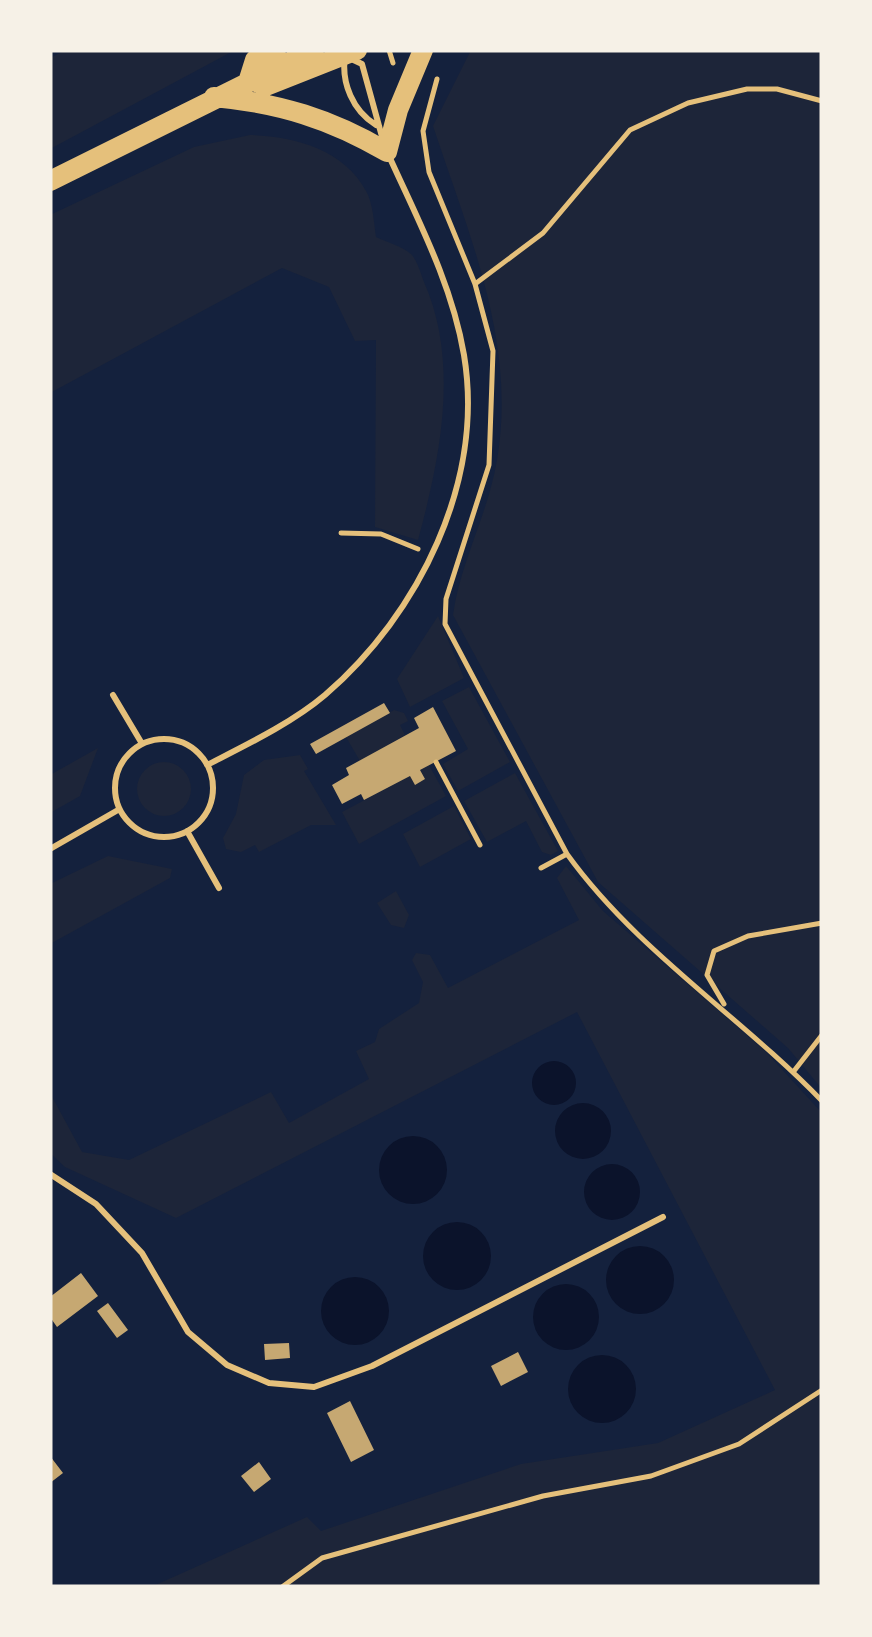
<svg xmlns="http://www.w3.org/2000/svg" width="872" height="1637" font-family="'DejaVu Sans',sans-serif">
<style>
.green{fill:#1d2539}
.water{fill:#0b132b}
.building{fill:#c6a872}
.lines{fill:none;stroke-linecap:round;stroke-linejoin:round}
.path{stroke:#e5c07b;stroke-width:5}
.service{stroke:#e5c07b;stroke-width:6}
.primary{stroke:#e5c07b;stroke-width:20}
</style>
<rect width="100%" height="100%" fill="#14213d"/>
<path class="green" d="M 66,50 L 235,50 L 50,149 L 50,58 Z
M 471,50 L 822,50 L 822,1089 L 788,1048 L 598,882 L 453,615 C 460,563 488,514 497,460 C 517,343 469,235 433,126 Z
M 250,135 C 293,136 344,149 366,191 C 373,203 374,223 376,237 C 387,242 403,247 411,254 C 417,260 421,274 424,282 C 460,363 440,459 418,540 L 375,527 L 376,340 L 355,341 L 329,287 L 282,268 L 50,393 L 50,215 L 194,147 Z
M 438,616 L 464,678 L 410,707 L 397,679 Z
M 469,687 L 510,762 L 458,791 L 443,764 L 468,749 L 442,701 Z
M 394,710 L 404,713 L 408,721 L 400,725 L 405,735 L 360,761 L 346,737 Z
M 98,748 L 80,796 L 50,813 L 50,775 Z
M 300,755 L 308,769 L 304,771 L 336,825 L 311,825 L 259,852 L 255,845 L 241,852 L 226,849 L 223,838 L 236,814 L 244,775 L 264,760 Z
M137 789a27 27 0 1 1 54 0a27 27 0 1 1-54 0Z
M 429,765 L 446,796 L 359,844 L 342,812 L 410,776 L 415,784 L 425,779 L 420,770 Z
M 515,773 L 558,851 L 551,855 L 542,852 L 526,821 L 487,842 L 464,801 Z
M 454,806 L 471,839 L 420,867 L 403,834 Z
M 108,856 L 172,869 L 170,878 L 50,944 L 50,884 Z
M 566,866 L 603,911 L 765,1051 L 822,1113 L 822,1587 L 151,1587 L 307,1517 L 321,1531 L 521,1464 L 658,1443 L 775,1390 L 577,1012 L 176,1218 L 65,1167 L 50,1153 L 50,1093 L 82,1152 L 129,1160 L 271,1092 L 289,1123 L 369,1079 L 356,1051 L 375,1042 L 379,1029 L 419,1003 L 423,982 L 412,960 L 416,953 L 430,955 L 448,988 L 579,920 L 557,878 Z
M 396,891 L 409,915 L 404,928 L 391,925 L 377,903 Z"/>
<path class="water" d="M532 1083a22 22 0 1 1 44 0a22 22 0 1 1-44 0Z
M555 1131a28 28 0 1 1 56 0a28 28 0 1 1-56 0Z
M379 1170a34 34 0 1 1 68 0a34 34 0 1 1-68 0Z
M584 1192a28 28 0 1 1 56 0a28 28 0 1 1-56 0Z
M423 1256a34 34 0 1 1 68 0a34 34 0 1 1-68 0Z
M606 1280a34 34 0 1 1 68 0a34 34 0 1 1-68 0Z
M321 1311a34 34 0 1 1 68 0a34 34 0 1 1-68 0Z
M533 1317a33 33 0 1 1 66 0a33 33 0 1 1-66 0Z
M568 1389a34 34 0 1 1 68 0a34 34 0 1 1-68 0Z"/>
<path class="building" d="M 384,703 L 390,713 L 316,754 L 310,744 Z
M 433,707 L 456,751 L 420,770 L 425,779 L 415,785 L 410,776 L 364,800 L 361,794 L 342,804 L 332,785 L 349,775 L 346,768 L 419,728 L 414,718 Z
M 81,1273 L 98,1296 L 57,1327 L 50,1317 L 50,1297 Z
M 108,1303 L 128,1330 L 117,1338 L 97,1311 Z
M 289,1343 L 290,1358 L 265,1360 L 264,1344 Z
M 518,1352 L 528,1372 L 501,1386 L 491,1366 Z
M 350,1401 L 374,1450 L 351,1462 L 327,1413 Z
M 50,1456 L 63,1473 L 50,1483 Z
M 259,1462 L 271,1479 L 254,1492 L 241,1476 Z"/>
<g class="lines">
<path class="path" d="M 389,50 L 393,63
M 437,79 L 423,131 L 429,172 L 475,284 L 493,351 L 489,465 L 446,599 L 445,624 L 567,854 C 636,950 740,1016 822,1101
M 475,284 L 543,233 L 630,130 L 688,103 L 747,89 L 777,89 L 822,101
M 341,533 L 381,534 L 418,549
M 436,762 L 480,845
M 541,868 L 567,854
M 724,1004 L 707,975 L 714,951 L 748,936 L 822,923
M 794,1071 L 822,1035
M 282,1587 L 322,1558 L 543,1496 L 651,1476 L 739,1444 L 822,1390"/>
<path class="service" d="M 376,125 C 353,111 341,83 345,56 L 362,64 L 384,144
M 113,695 L 141,742
M115 788a49 49 0 1 1 98 0a49 49 0 1 1-98 0Z
M 207,765 C 246,745 292,723 325,695 C 419,614 485,481 464,355 C 452,284 418,220 389,156
M 187,831 L 219,888
M 50,849 L 118,810
M 50,1174 L 96,1204 L 142,1253 L 188,1332 L 227,1365 L 269,1383 L 314,1387 L 372,1366 L 663,1217"/>
<path class="primary" d="M 249,79 L 266,86 L 357,50
M 249,79 L 255,60 L 276,50
M 214,97 C 279,103 331,119 387,152 L 398,110 L 423,50
M 50,181 L 314,50"/>
</g>
<rect width="872" height="1637" fill="none" stroke="#f6f1e7" stroke-width="105"/>
</svg>
